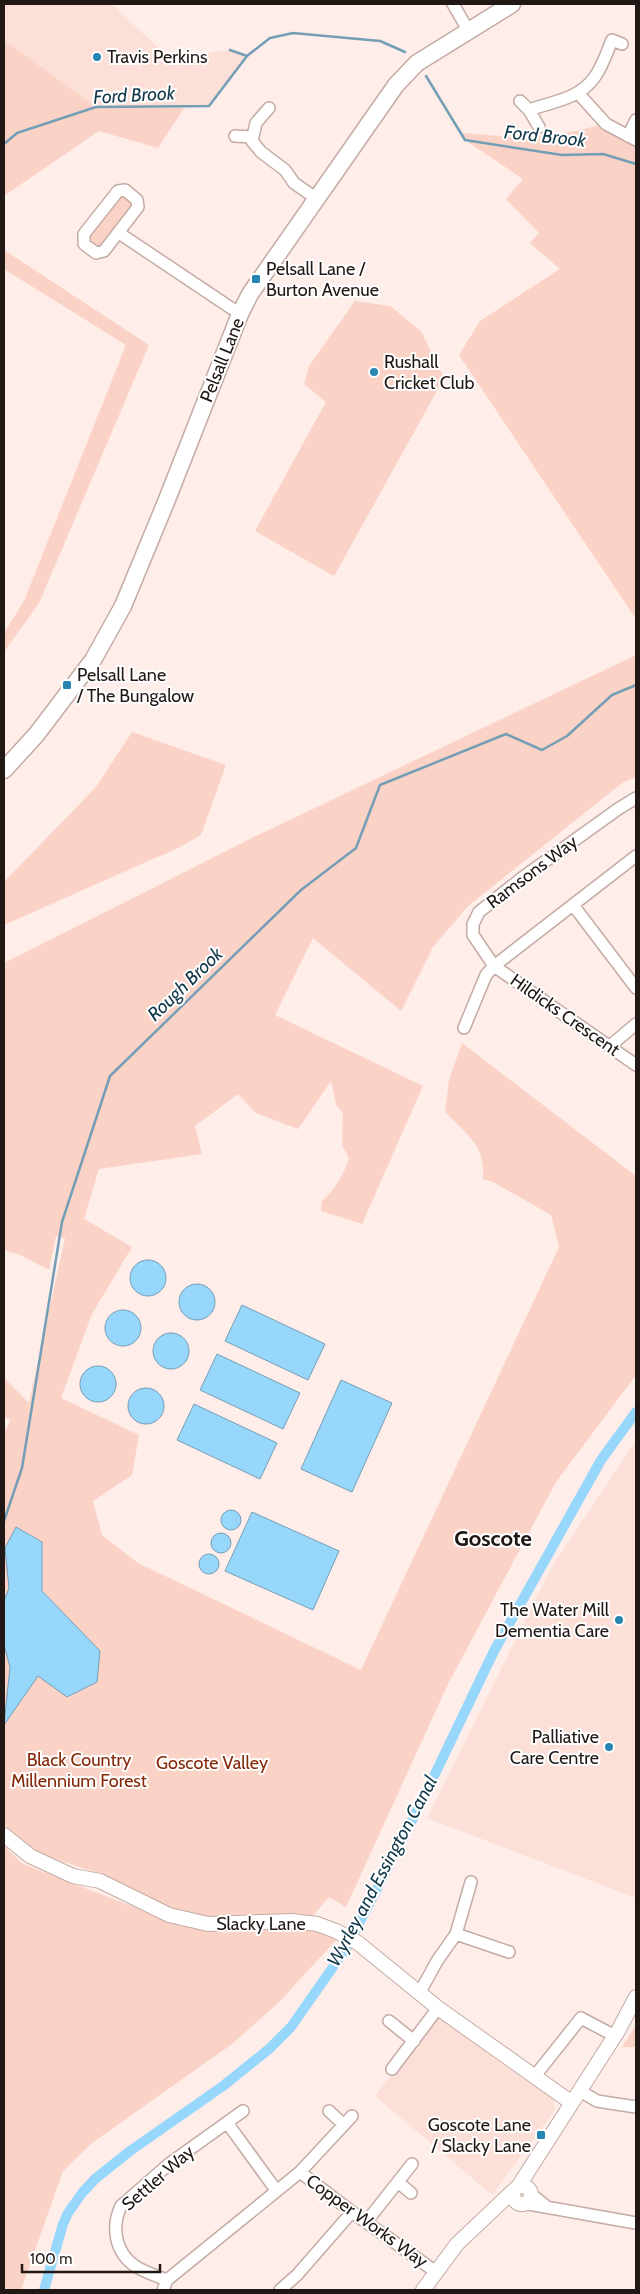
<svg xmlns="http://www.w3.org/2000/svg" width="640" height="2294" font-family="Cabin,sans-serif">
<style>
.built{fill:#fce0d8}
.green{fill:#fbd2c6}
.water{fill:#97d7fb;stroke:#749eb6}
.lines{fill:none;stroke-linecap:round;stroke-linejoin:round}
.stream{stroke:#749eb6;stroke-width:2.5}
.canal{stroke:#97d7fb;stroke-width:10}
.minor-casing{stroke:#c4aba3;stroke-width:14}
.tertiary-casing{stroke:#c4aba3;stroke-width:16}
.secondary-casing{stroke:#c4aba3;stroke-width:19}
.minor{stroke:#fff;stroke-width:11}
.tertiary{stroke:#fff;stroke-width:14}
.secondary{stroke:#fff;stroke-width:16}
.poi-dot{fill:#2685b1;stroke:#fff;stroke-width:2}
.labels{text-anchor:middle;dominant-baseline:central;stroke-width:4;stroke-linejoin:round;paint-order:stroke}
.poi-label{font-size:18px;fill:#211815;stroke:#fff;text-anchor:start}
.street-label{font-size:18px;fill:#211815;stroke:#fff}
.park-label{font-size:18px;fill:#852808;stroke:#fff}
.water-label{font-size:19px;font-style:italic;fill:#12384a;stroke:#fff}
.district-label{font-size:22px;font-weight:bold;fill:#211815;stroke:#fff}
</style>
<rect width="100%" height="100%" fill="#feede9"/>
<path class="built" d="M 4,4 L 112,4 L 169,58 L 230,50 L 247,56 L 209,106 L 96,107 L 4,40 Z
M 636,1440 L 636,1898 L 427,1818 L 551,1568 Z
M 439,2012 L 513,2072 L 552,2098 L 555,2110 L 492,2195 L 375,2096 Z"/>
<path class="green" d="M 4,40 L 96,107 L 184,108 L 158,148 L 99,131 L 4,196 Z
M 601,125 L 636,143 L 636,619 L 459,355 L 480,321 L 560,269 L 530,243 L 539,233 L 506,199 L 523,179 L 465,140 L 462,133 L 512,137 L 553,136 Z
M 121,194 L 129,196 L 133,205 L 103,247 L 95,248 L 88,243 L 88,236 Z
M 4,250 L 149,345 L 39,603 L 4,652 L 4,633 L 24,601 L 126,345 L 4,269 Z
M 355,301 L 390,306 L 421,331 L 444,378 L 334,576 L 255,531 L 326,402 L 304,384 L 309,366 Z
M 636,655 L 636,777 L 622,783 L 468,906 L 433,947 L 401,1011 L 313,938 L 275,1015 L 423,1086 L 362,1224 L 321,1211 L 322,1201 C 335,1190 344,1174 349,1158 L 342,1145 L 343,1113 L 336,1105 L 331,1081 L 298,1129 L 256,1113 L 238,1094 L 195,1126 L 202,1154 L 99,1169 L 84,1219 L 132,1247 L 92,1314 L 61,1398 L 139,1435 L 132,1475 L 93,1501 L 102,1535 L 138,1563 L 361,1670 L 559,1247 L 551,1215 L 493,1182 L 483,1179 C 485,1144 468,1136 445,1112 L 449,1080 L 462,1043 L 636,1176 L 636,1375 L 556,1482 L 447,1686 L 346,1907 L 329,1897 L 310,1919 L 266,1914 L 222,1920 L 175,1911 L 103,1875 L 35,1852 L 4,1825 L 4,1432 L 11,1420 L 4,1417 L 4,1378 L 29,1403 L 65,1238 L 56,1236 L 49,1270 L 20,1255 L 4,1250 L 4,963 L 254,837 Z
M 132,732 L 226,765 L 201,835 L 178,848 L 4,925 L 4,882 L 96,787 Z
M 4,1846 L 23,1864 L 170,1921 L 225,1933 L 294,1924 L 322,1930 L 327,1936 L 339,1937 L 279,2002 L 232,2044 L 92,2143 L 63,2171 L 21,2290 L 4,2290 Z
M 636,2025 L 636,2047 L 622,2047 Z"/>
<path class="water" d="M130 1278a18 18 0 1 1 36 0a18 18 0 1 1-36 0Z
M179 1302a18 18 0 1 1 36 0a18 18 0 1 1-36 0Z
M 242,1305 L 325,1344 L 308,1380 L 225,1341 Z
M105 1328a18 18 0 1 1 36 0a18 18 0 1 1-36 0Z
M153 1351a18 18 0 1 1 36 0a18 18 0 1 1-36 0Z
M 217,1354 L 300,1393 L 283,1429 L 200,1390 Z
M80 1384a18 18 0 1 1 36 0a18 18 0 1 1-36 0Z
M 341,1380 L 392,1403 L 352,1492 L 301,1469 Z
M128 1406a18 18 0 1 1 36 0a18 18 0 1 1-36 0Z
M 194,1404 L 277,1443 L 260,1479 L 177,1440 Z
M221 1520a10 10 0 1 1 20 0a10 10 0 1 1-20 0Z
M 252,1512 L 339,1551 L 313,1610 L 225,1571 Z
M 16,1527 L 42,1542 L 42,1591 L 100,1651 L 97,1682 L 67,1697 L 38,1676 L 4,1725 L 10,1667 L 4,1645 L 4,1601 L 9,1588 L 5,1548 Z
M211 1543a10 10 0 1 1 20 0a10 10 0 1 1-20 0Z
M199 1564a10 10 0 1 1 20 0a10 10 0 1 1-20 0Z"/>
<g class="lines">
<path class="stream" d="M 230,50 L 247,56 L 270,38 L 293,33 L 380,41 L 405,52
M 426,76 L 465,140 L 562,155 L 603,154 L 636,164
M 4,144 L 17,133 L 96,107 L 209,106 L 247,56
M 4,1521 L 22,1468 L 62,1222 L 110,1076 L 301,890 L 356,848 L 380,785 L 506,734 L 542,750 L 567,736 L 612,695 L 636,685"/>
<path class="canal" d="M 44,2290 L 63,2224 L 68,2213 L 82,2193 L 95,2179 L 130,2151 L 223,2086 L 269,2049 L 291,2027 L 347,1947 L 423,1799 L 494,1651 L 601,1460 L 636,1412"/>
<g class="minor-casing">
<path id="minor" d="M 453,4 L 468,30
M 578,93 L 606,124 L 636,140
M 520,101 L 529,110 L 539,127
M 269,108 L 256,123 L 252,141 L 261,152 L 285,170 L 294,183 L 317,199
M 529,110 C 551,102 579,99 594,78 C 602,68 607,52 612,40 L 622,44
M 235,136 L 252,137
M 628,136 L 636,120
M 125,190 L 137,200 L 138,207 L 104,251 L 96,253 L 84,244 L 84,234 L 118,191 Z
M 119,233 L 240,314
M 636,798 L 618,809 L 522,878 L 479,912 L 473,924 L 473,935 L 494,966 L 636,1065
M 573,905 L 636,988
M 464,1028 L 486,975 L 494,966 L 636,856
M 610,1046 L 636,1024
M 456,1934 L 509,1952
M 420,1992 L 437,1961 L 456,1934 L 471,1882
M 389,2021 L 414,2041
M 392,2069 L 438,2008
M 534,2077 L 581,2018 L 615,2036
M 580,2091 L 597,2101 L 636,2107
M 329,2111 L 344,2125
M 228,2124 L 276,2190
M 300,2172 L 352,2116
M 398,2182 L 411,2193
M 531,2194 L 547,2207
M 523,2203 L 636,2223
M 367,2221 L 412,2164
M 167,2280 C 157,2276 144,2272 135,2266 C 115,2252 111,2227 121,2206 L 169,2164 L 243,2111
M 163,2290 L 167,2280 L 300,2172 L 352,2212 L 436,2272
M 280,2290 L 297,2275 L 352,2212"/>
</g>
<g class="tertiary-casing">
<path id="tertiary" d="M 4,1835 L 30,1856 L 73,1876 L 100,1881 L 169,1915 L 208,1924 L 292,1921 L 317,1924 L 336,1931 L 358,1943 L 438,2008 L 572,2103
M513 2195a9 9 0 1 1 18 0a9 9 0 1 1-18 0Z
M 518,2187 L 618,2031 L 636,1997
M 423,2290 L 457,2244 L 513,2191"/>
</g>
<g class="secondary-casing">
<path id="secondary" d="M 4,770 L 36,735 L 93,660 L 123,606 L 166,502 L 240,314 L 250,294 L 396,85 L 417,63 L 512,4"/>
</g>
<use href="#minor" class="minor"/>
<use href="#tertiary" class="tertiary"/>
<use href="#secondary" class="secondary"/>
</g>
<g class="poi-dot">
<circle cx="97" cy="57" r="5"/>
<rect x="251" y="274" width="10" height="10" rx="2.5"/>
<circle cx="374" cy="372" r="5"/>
<rect x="62" y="680" width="10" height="10" rx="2.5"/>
<circle cx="619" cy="1620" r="5"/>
<circle cx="609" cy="1747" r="5"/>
<rect x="536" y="2130" width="10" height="10" rx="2.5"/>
</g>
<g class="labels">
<g class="poi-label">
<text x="107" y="57">Travis Perkins</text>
<text x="266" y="269">Pelsall Lane /<tspan x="266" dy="21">Burton Avenue</tspan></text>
<text x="384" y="362">Rushall<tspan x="384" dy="21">Cricket Club</tspan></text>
<text x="77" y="675">Pelsall Lane<tspan x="77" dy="21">/ The Bungalow</tspan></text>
<text x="609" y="1610" text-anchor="end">The Water Mill<tspan x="609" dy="21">Dementia Care</tspan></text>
<text x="599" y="1737" text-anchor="end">Palliative<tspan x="599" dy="21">Care Centre</tspan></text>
<text x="531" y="2125" text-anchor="end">Goscote Lane<tspan x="531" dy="21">/ Slacky Lane</tspan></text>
</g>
<g class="street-label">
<text transform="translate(222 360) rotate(-68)">Pelsall Lane</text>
<text transform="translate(532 872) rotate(-37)">Ramsons Way</text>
<text transform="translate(565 1015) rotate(35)">Hildicks Crescent</text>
<text x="261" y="1924">Slacky Lane</text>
<text transform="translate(158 2178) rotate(-41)">Settler Way</text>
<text transform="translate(367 2221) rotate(36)">Copper Works Way</text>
</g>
<g class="park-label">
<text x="79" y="1760">Black Country<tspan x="79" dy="21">Millennium Forest</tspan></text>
<text x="212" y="1763">Goscote Valley</text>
</g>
<g class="water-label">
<text transform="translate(134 95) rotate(-3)">Ford Brook</text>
<text transform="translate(545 136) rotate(6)">Ford Brook</text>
<text transform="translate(185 984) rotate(-44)">Rough Brook</text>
<text transform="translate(382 1871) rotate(-62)">Wyrley and Essington Canal</text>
</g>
<g class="district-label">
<text x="493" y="1538">Goscote</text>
</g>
</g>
<rect width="640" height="2294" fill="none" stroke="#211815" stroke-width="10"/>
<path d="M22 2264v8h138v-8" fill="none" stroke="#211815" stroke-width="2.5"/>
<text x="30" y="2264" font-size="15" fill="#211815" stroke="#ffffff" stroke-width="4" paint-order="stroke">100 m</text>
</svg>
